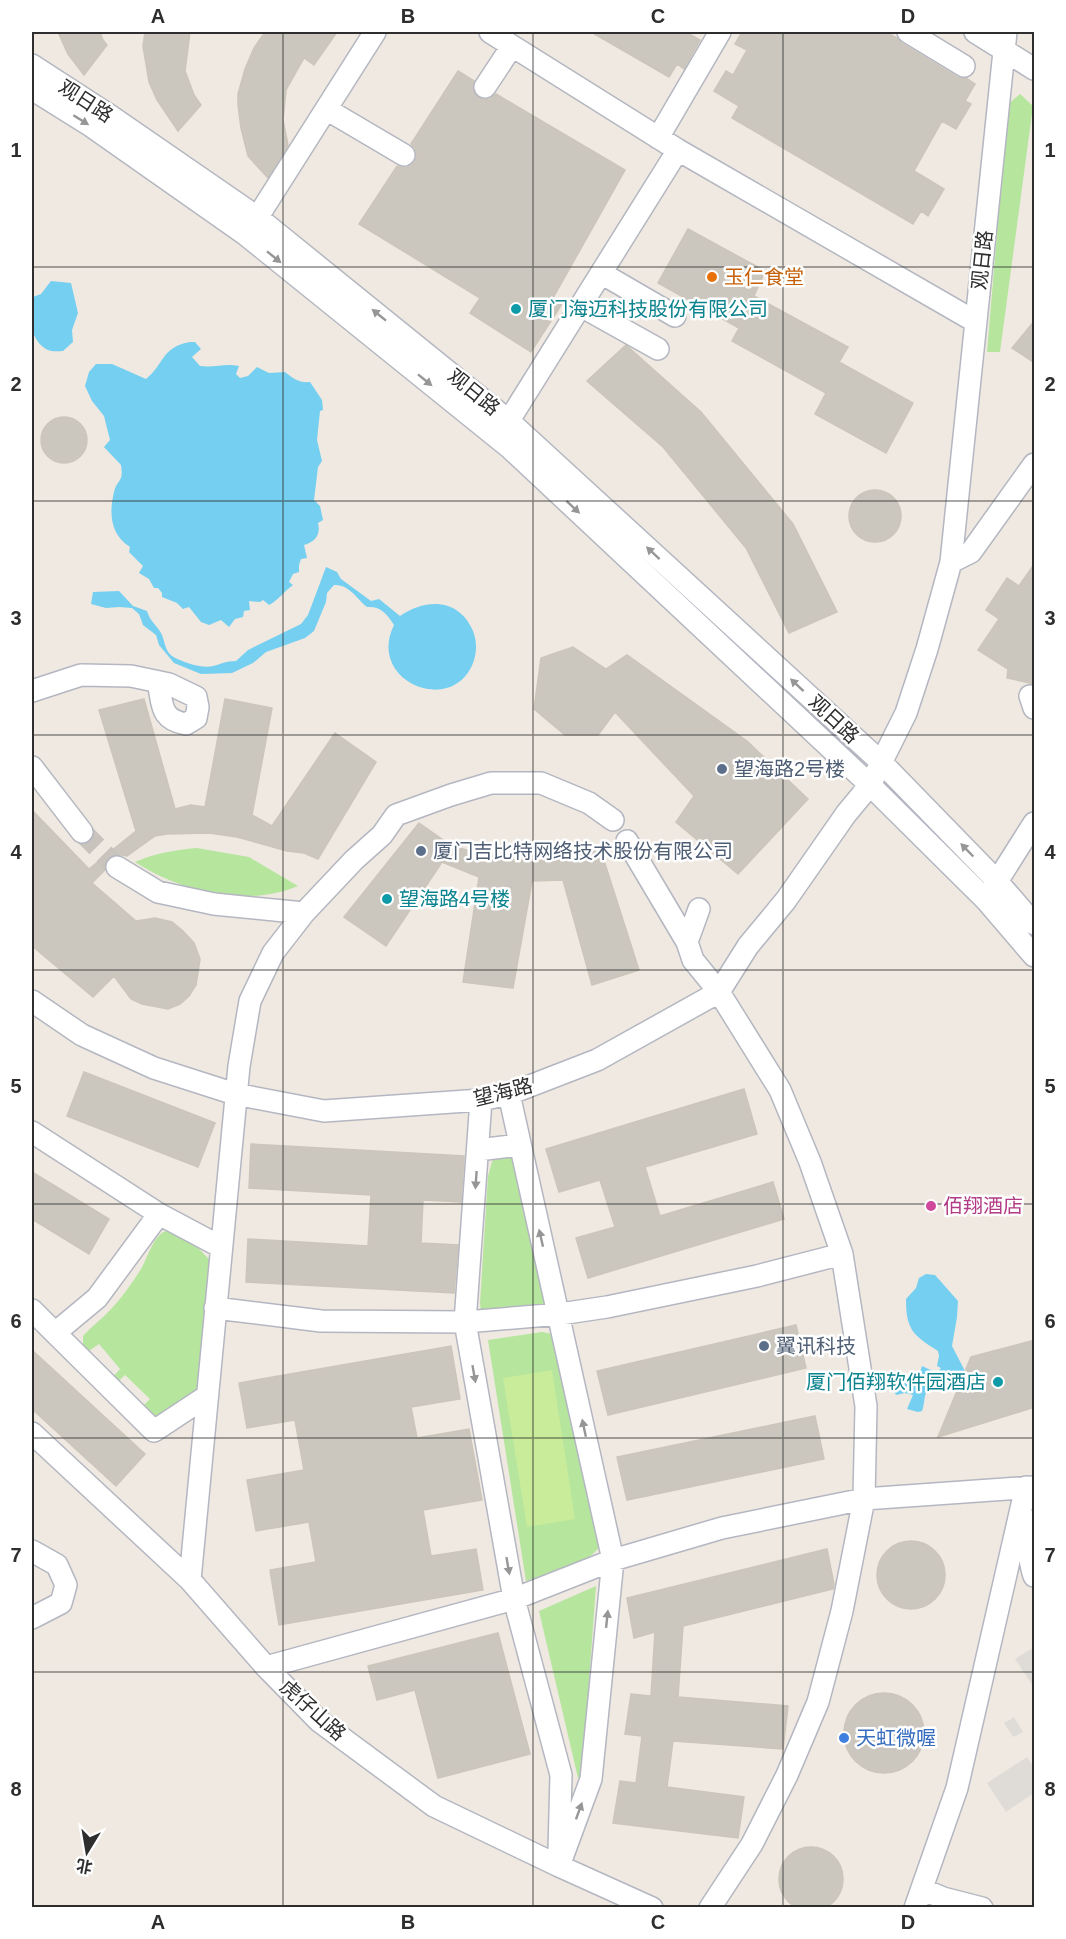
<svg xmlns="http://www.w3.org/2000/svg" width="1066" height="1939" font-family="Arial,'Noto Sans SC',sans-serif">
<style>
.green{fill:#b6e59e}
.pitch{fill:#c9ec9a}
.plaza{fill:#dfdcd8}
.water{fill:#75cff0}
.building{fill:#cbc7bf;stroke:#cbc5ba;stroke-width:1.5}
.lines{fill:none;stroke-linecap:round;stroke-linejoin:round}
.minor-tunnel{stroke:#c8c4bd;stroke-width:21;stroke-dasharray:21 10;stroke-linecap:butt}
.minor-casing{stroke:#b4b7c1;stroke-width:24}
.minor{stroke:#fff;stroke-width:21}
.oneway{fill:#969696}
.grid{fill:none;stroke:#2e2e2e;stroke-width:1.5;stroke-opacity:0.55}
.food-dot{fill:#e8710a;stroke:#fff;stroke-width:2}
.culture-dot{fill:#0f9aa8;stroke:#fff;stroke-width:2}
.service-dot{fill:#5c6f8a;stroke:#fff;stroke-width:2}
.hotel-dot{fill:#d1479c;stroke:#fff;stroke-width:2}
.shop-dot{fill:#3f7fe0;stroke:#fff;stroke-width:2}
.labels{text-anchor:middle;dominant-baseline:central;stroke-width:5;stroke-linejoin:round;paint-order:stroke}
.street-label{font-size:20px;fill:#2e2e2e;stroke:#fff}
.food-label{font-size:20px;fill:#c56008;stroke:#fff;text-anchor:start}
.culture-label{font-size:20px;fill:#0d838f;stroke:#fff;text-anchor:start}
.service-label{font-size:20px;fill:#4e5e75;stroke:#fff;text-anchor:start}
.hotel-label{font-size:20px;fill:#b23c85;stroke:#fff;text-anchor:start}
.shop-label{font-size:20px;fill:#366cbe;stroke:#fff;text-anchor:start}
.neatline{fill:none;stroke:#2e2e2e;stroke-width:2}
.grid-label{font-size:20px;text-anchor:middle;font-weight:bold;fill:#2e2e2e}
</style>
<rect width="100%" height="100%" fill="#efe9e1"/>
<path class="green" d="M 1020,94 L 1033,106 L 1000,352 L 987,352 L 1008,104 Z
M 197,848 L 249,857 L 298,886 C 245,908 182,892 135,862 C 155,853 175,850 197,848 Z
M 496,1155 L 510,1155 L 515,1159 L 551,1306 L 481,1312 L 480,1303 L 488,1176 L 492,1162 Z
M 166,1231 C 186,1233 200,1250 213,1263 L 199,1390 L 156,1418 L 150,1415 L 142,1407 L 150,1399 L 125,1375 L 117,1383 L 112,1378 L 120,1369 L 99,1344 L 89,1351 L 83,1347 L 83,1336 C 92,1326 102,1319 110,1310 C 122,1298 132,1283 141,1269 C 148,1257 153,1236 166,1231 Z
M 542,1332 L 553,1334 L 600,1546 C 589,1564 547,1575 526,1581 L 488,1340 Z
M 596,1586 L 582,1776 L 578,1778 L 539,1611 Z"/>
<path class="pitch" d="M 552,1370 L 575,1519 L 527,1527 L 503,1378 Z"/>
<path class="plaza" d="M 1034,1647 L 1034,1685 L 1033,1686 L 1015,1659 Z
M 1014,1717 L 1023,1732 L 1013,1737 L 1004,1723 Z
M 1027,1757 L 1034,1768 L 1034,1793 L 1006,1812 L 987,1783 Z"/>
<path class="water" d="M 51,281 L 71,283 L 78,313 L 72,330 L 73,342 L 63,351 C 58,351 52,352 48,350 C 30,342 27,314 33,297 L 41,294 Z
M 190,342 L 195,342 L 201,349 L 192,357 L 200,366 C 214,368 226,363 239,366 L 236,374 L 240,378 L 248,376 L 257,367 L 269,373 L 285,372 C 294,379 299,383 310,382 L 322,400 L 323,410 L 320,411 L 317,440 L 322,461 L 318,467 L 314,500 L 320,506 L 323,520 L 318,523 C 321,535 315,542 304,545 L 307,558 L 301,559 L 299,565 L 299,572 L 293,574 L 289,582 L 293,585 C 284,591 279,600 269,605 L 263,600 L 260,602 L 249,601 L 250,610 L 244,611 L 243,617 L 235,619 L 229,627 L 221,620 L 209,625 L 201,622 L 189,607 L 183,609 L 177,603 L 162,597 L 162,593 L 158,588 L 154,588 L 149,579 L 139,573 L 143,566 L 129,552 L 130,547 C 110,534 109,513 114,492 C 117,479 124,483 121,465 L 104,447 L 110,440 L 104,416 L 92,401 L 85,386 L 89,372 L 96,364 L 112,364 L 146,379 C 164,365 161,347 190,342 Z
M 326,567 L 337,572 L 341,579 L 371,601 L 379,599 L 400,616 C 426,598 459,598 473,631 C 477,642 477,652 473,663 C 452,717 366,681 394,625 C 387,614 381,606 367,607 C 357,599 349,584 334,585 L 327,593 L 326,602 L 314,631 L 305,638 L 266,652 L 253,663 L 232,673 L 201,674 L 174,663 L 159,645 L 156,635 L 143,625 L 139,614 L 132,608 L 119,607 L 106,608 L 91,604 L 93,592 L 119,591 L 133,606 L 147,611 C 150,622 158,626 162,635 C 165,642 165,651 172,656 C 181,662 203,669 213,666 C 221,664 226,661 236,661 L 248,650 L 301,624 L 308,615 Z
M 926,1274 L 935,1275 L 958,1301 L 957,1317 L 952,1346 L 966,1373 L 959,1382 C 947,1382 929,1382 925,1396 C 924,1400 924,1406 922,1411 L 918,1412 L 907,1409 L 913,1395 L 905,1393 L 896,1395 L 892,1387 L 895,1377 L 902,1374 L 918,1378 L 922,1366 L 937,1373 L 941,1368 L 937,1366 L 939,1356 L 938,1351 C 913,1335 906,1330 906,1299 L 916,1288 L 919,1278 Z"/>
<path class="building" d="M 58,32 L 100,32 L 103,40 L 107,45 L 84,75 L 68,54 Z
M 145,32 L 190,32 L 185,71 L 194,95 L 201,105 L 178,131 L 157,100 L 149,82 L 143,46 Z
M 265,32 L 337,32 L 314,65 L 304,58 L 286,90 L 283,120 L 288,145 L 268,178 L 248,156 L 241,128 L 238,105 L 238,94 L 245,69 L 254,48 Z
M 591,32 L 686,32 L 700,40 L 684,69 L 677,64 L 669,77 Z
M 742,32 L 886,32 L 897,38 L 901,43 L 957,77 L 966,78 L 975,84 L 965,101 L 971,104 L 956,129 L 942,121 L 914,171 L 944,189 L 928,216 L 921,211 L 913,224 L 732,118 L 739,106 L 714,91 L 726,71 L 733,75 L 747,50 L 735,44 Z
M 458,71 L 474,81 L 473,92 L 479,98 L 485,100 L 490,99 L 496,94 L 625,170 L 553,298 L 562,304 L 531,352 L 470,313 L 480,298 L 359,224 L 397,166 L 404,168 L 411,166 L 415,162 L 417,155 L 415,148 L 411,144 Z
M 688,229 L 765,271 L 754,296 L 848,347 L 839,362 L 913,403 L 886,453 L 815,414 L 826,393 L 732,341 L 739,328 L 658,283 Z
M 1035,320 L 1035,363 L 1012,348 Z
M 626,345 L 701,412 L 793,524 L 837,612 L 789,633 L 746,548 L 663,447 L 587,381 Z
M41 440a23 23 0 1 1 46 0a23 23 0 1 1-46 0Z
M849 516a26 26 0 1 1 52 0a26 26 0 1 1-52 0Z
M 1035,563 L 1035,684 L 1007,678 L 1008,669 L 978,650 L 999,619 L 986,610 L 1007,578 L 1019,586 Z
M 573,647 L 606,669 L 627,655 L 747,741 L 808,799 L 738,874 L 676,822 L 694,796 L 615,712 L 598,735 L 565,735 L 534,709 L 541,658 Z
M 144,699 L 175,809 L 191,805 L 205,807 L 225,699 L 272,708 L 252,815 L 272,826 L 335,733 L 376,762 L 318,859 L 304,853 L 287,851 L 237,837 L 209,833 L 167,834 L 155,836 L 127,856 L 117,854 L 110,856 L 106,860 L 105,870 L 92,883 L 136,921 L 155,918 L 172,922 L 183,931 L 194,943 L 200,959 L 196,985 L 189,996 L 180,1004 L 168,1009 L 142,1004 L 131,999 L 114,976 L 93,997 L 32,946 L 32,810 L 89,869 L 136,831 L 99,710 Z
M 419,823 L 452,846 L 489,856 L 534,862 L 600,848 L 639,970 L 592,985 L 563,880 L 532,881 L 513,988 L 463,982 L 479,877 L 442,862 L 386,946 L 344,917 Z
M 84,1072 L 215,1123 L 198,1167 L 67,1116 Z
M 744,1089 L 757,1134 L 645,1167 L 660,1216 L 773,1182 L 784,1219 L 588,1278 L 576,1238 L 615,1227 L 600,1180 L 559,1192 L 546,1149 Z
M 251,1144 L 464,1156 L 461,1202 L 423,1200 L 421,1243 L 458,1245 L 454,1293 L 246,1282 L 248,1239 L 368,1246 L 371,1195 L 249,1188 Z
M 32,1172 L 109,1219 L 89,1254 L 32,1219 Z
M 796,1325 L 806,1368 L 608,1415 L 597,1371 Z
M 1035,1340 L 1035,1407 L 938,1437 L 971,1357 Z
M 451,1346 L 460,1399 L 411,1407 L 417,1438 L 469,1429 L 482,1500 L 423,1510 L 431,1556 L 476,1549 L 483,1590 L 279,1625 L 270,1570 L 316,1562 L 309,1522 L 256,1531 L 247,1480 L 304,1470 L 295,1420 L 247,1428 L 239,1383 Z
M 32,1350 L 145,1454 L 116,1486 L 32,1409 Z
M 815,1416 L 824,1459 L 627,1500 L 617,1457 Z
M877 1575a34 34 0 1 1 68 0a34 34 0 1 1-68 0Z
M 827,1549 L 834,1584 L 833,1589 L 683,1626 L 678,1697 L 788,1706 L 783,1749 L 673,1741 L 667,1787 L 744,1797 L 738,1838 L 613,1823 L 620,1781 L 636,1783 L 642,1736 L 625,1734 L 631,1694 L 651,1696 L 655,1632 L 634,1638 L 627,1598 Z
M 498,1633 L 530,1754 L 438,1778 L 415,1690 L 377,1700 L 368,1666 Z
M844 1733a40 40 0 1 1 80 0a40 40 0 1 1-80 0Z
M779 1879a32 32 0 1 1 64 0a32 32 0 1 1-64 0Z"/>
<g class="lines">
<path class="minor-tunnel" d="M 82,832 L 117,867"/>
<g class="minor-casing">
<path id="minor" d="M 490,32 L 678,150 L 976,322
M 908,32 L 964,66
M 975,32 L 1034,69
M 32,65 L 106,113 L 257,217 L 509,421 L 882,763 L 996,880 L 1034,924
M 485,87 L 512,46
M 32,89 L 88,124 L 246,235 L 510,448 L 870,785 L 986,900 L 1034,956
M 326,109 L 404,155
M 658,138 L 720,32
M 250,229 L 375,32
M 601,273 L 675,316
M 581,306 L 658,349
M 503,430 L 678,150
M 951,562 L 971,552 L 1034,464
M 32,691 L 81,675 L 131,676 L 169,684 L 196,697 L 198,707 L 196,718 L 186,724 C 159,719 163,704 158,682
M 1030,696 L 1034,708
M 32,767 L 82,832
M 627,841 L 687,942 L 693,960 L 719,992 L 780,1090 L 810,1162 L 842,1254 L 866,1406 L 864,1499 L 842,1611 L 818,1702 L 787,1775 L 752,1844 L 710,1908
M 117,867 L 158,892 L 214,904 L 304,913
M 991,891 L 1034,823
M 687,942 L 699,909
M 32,1001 L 82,1035 L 154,1068 L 235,1094 L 324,1111 L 481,1100 L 509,1094 L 597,1060 L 719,992 L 748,946 L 786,900 L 846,814 L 870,785 L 906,713 L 927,649 L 951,562 L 1006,32
M 509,1094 L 613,1560 L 591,1779 L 559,1866
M 481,1100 L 465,1322 L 514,1599 L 561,1775 L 559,1851
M 32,1132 L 159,1214
M 478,1150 L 519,1145
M 215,1308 L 321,1321 L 465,1322 L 560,1314 L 607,1307 L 757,1276 L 842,1254
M 32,1310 L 55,1333
M 207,1396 L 154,1431 L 55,1333 L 97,1298 L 159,1214 L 221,1247
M 32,1433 L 190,1580 L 266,1667 L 319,1721 L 434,1806 L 559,1866 L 652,1908
M 32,1551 L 57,1565 L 66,1585 L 61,1603 L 32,1618
M 1034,1576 C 1027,1555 1029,1542 1034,1521
M 190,1580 L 239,1066 L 250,1001 L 273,953 L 304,913 L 354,860 L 382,835 L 396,815 L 451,795 L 491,783 L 541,783 L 589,803 L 613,820
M 266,1667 L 514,1599 L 613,1560 L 722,1528 L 864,1499 L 1034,1487
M 922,1889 L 943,1898 L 982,1908
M 915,1908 L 957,1788 L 1026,1487"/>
</g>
<use href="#minor" class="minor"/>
</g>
<defs><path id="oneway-solid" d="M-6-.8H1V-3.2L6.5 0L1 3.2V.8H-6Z" transform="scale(1.5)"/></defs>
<g class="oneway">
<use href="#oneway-solid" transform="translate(81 120) rotate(32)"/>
<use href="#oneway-solid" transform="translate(274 257) rotate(39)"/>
<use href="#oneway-solid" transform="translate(379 315) rotate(-141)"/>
<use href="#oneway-solid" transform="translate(425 380) rotate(39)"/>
<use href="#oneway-solid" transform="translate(573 507) rotate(43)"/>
<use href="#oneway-solid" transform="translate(653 553) rotate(-137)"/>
<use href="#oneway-solid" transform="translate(797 685) rotate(-137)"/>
<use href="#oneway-solid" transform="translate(967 850) rotate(-134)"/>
<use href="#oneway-solid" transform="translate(476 1180) rotate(94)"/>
<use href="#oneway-solid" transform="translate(541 1238) rotate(-103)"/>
<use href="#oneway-solid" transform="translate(474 1374) rotate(80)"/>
<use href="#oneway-solid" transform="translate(584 1428) rotate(-102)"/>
<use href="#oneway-solid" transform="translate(508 1566) rotate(80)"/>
<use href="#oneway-solid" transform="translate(607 1619) rotate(-84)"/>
<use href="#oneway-solid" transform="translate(579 1811) rotate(-70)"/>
</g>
<path class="grid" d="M 283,32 L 283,1908M 533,32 L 533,1908M 783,32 L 783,1908M 32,267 L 1034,267M 32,501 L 1034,501M 32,735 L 1034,735M 32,970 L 1034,970M 32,1204 L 1034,1204M 32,1438 L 1034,1438M 32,1672 L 1034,1672"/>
<circle class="food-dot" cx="712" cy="277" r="6"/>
<g class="culture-dot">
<circle cx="516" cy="309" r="6"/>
<circle cx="387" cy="899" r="6"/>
<circle cx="998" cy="1382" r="6"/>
</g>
<g class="service-dot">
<circle cx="722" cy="769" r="6"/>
<circle cx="421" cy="851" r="6"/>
<circle cx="764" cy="1346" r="6"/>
</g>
<circle class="hotel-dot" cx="931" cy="1206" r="6"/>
<circle class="shop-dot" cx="844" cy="1738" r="6"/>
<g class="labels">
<g class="street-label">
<text transform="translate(86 101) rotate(33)">观日路</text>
<text transform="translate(982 260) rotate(-84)">观日路</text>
<text transform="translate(474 392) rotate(39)">观日路</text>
<text transform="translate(834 719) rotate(43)">观日路</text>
<text transform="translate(503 1092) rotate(-14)">望海路</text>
<text transform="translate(313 1710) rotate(42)">虎仔山路</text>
</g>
<g class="food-label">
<text x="724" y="277">玉仁食堂</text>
</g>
<g class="culture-label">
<text x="528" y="309">厦门海迈科技股份有限公司</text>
<text x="399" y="899">望海路4号楼</text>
<text x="986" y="1382" text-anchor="end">厦门佰翔软件园酒店</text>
</g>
<g class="service-label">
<text x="734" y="769">望海路2号楼</text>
<text x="433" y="851">厦门吉比特网络技术股份有限公司</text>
<text x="776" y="1346">翼讯科技</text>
</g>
<g class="hotel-label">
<text x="943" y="1206">佰翔酒店</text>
</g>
<g class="shop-label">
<text x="856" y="1738">天虹微喔</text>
</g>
</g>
<rect width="1066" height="1939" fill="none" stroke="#ffffff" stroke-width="66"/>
<g transform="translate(87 1852) rotate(191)" stroke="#ffffff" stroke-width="4.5" paint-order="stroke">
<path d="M0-4.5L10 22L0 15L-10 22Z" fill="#2e2e2e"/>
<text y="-9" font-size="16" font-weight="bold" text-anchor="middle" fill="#2e2e2e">北</text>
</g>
<rect x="33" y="33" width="1000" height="1873" class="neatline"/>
<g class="grid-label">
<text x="158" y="23">A</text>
<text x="408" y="23">B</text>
<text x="658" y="23">C</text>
<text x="908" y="23">D</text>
<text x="16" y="157">1</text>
<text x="1050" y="157">1</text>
<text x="16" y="391">2</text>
<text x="1050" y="391">2</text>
<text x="16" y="625">3</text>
<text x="1050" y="625">3</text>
<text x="16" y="859">4</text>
<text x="1050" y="859">4</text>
<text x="16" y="1093">5</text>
<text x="1050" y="1093">5</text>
<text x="16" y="1328">6</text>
<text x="1050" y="1328">6</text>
<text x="16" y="1562">7</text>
<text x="1050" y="1562">7</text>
<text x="16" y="1796">8</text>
<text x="1050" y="1796">8</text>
<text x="158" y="1929">A</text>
<text x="408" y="1929">B</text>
<text x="658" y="1929">C</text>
<text x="908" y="1929">D</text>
</g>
</svg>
